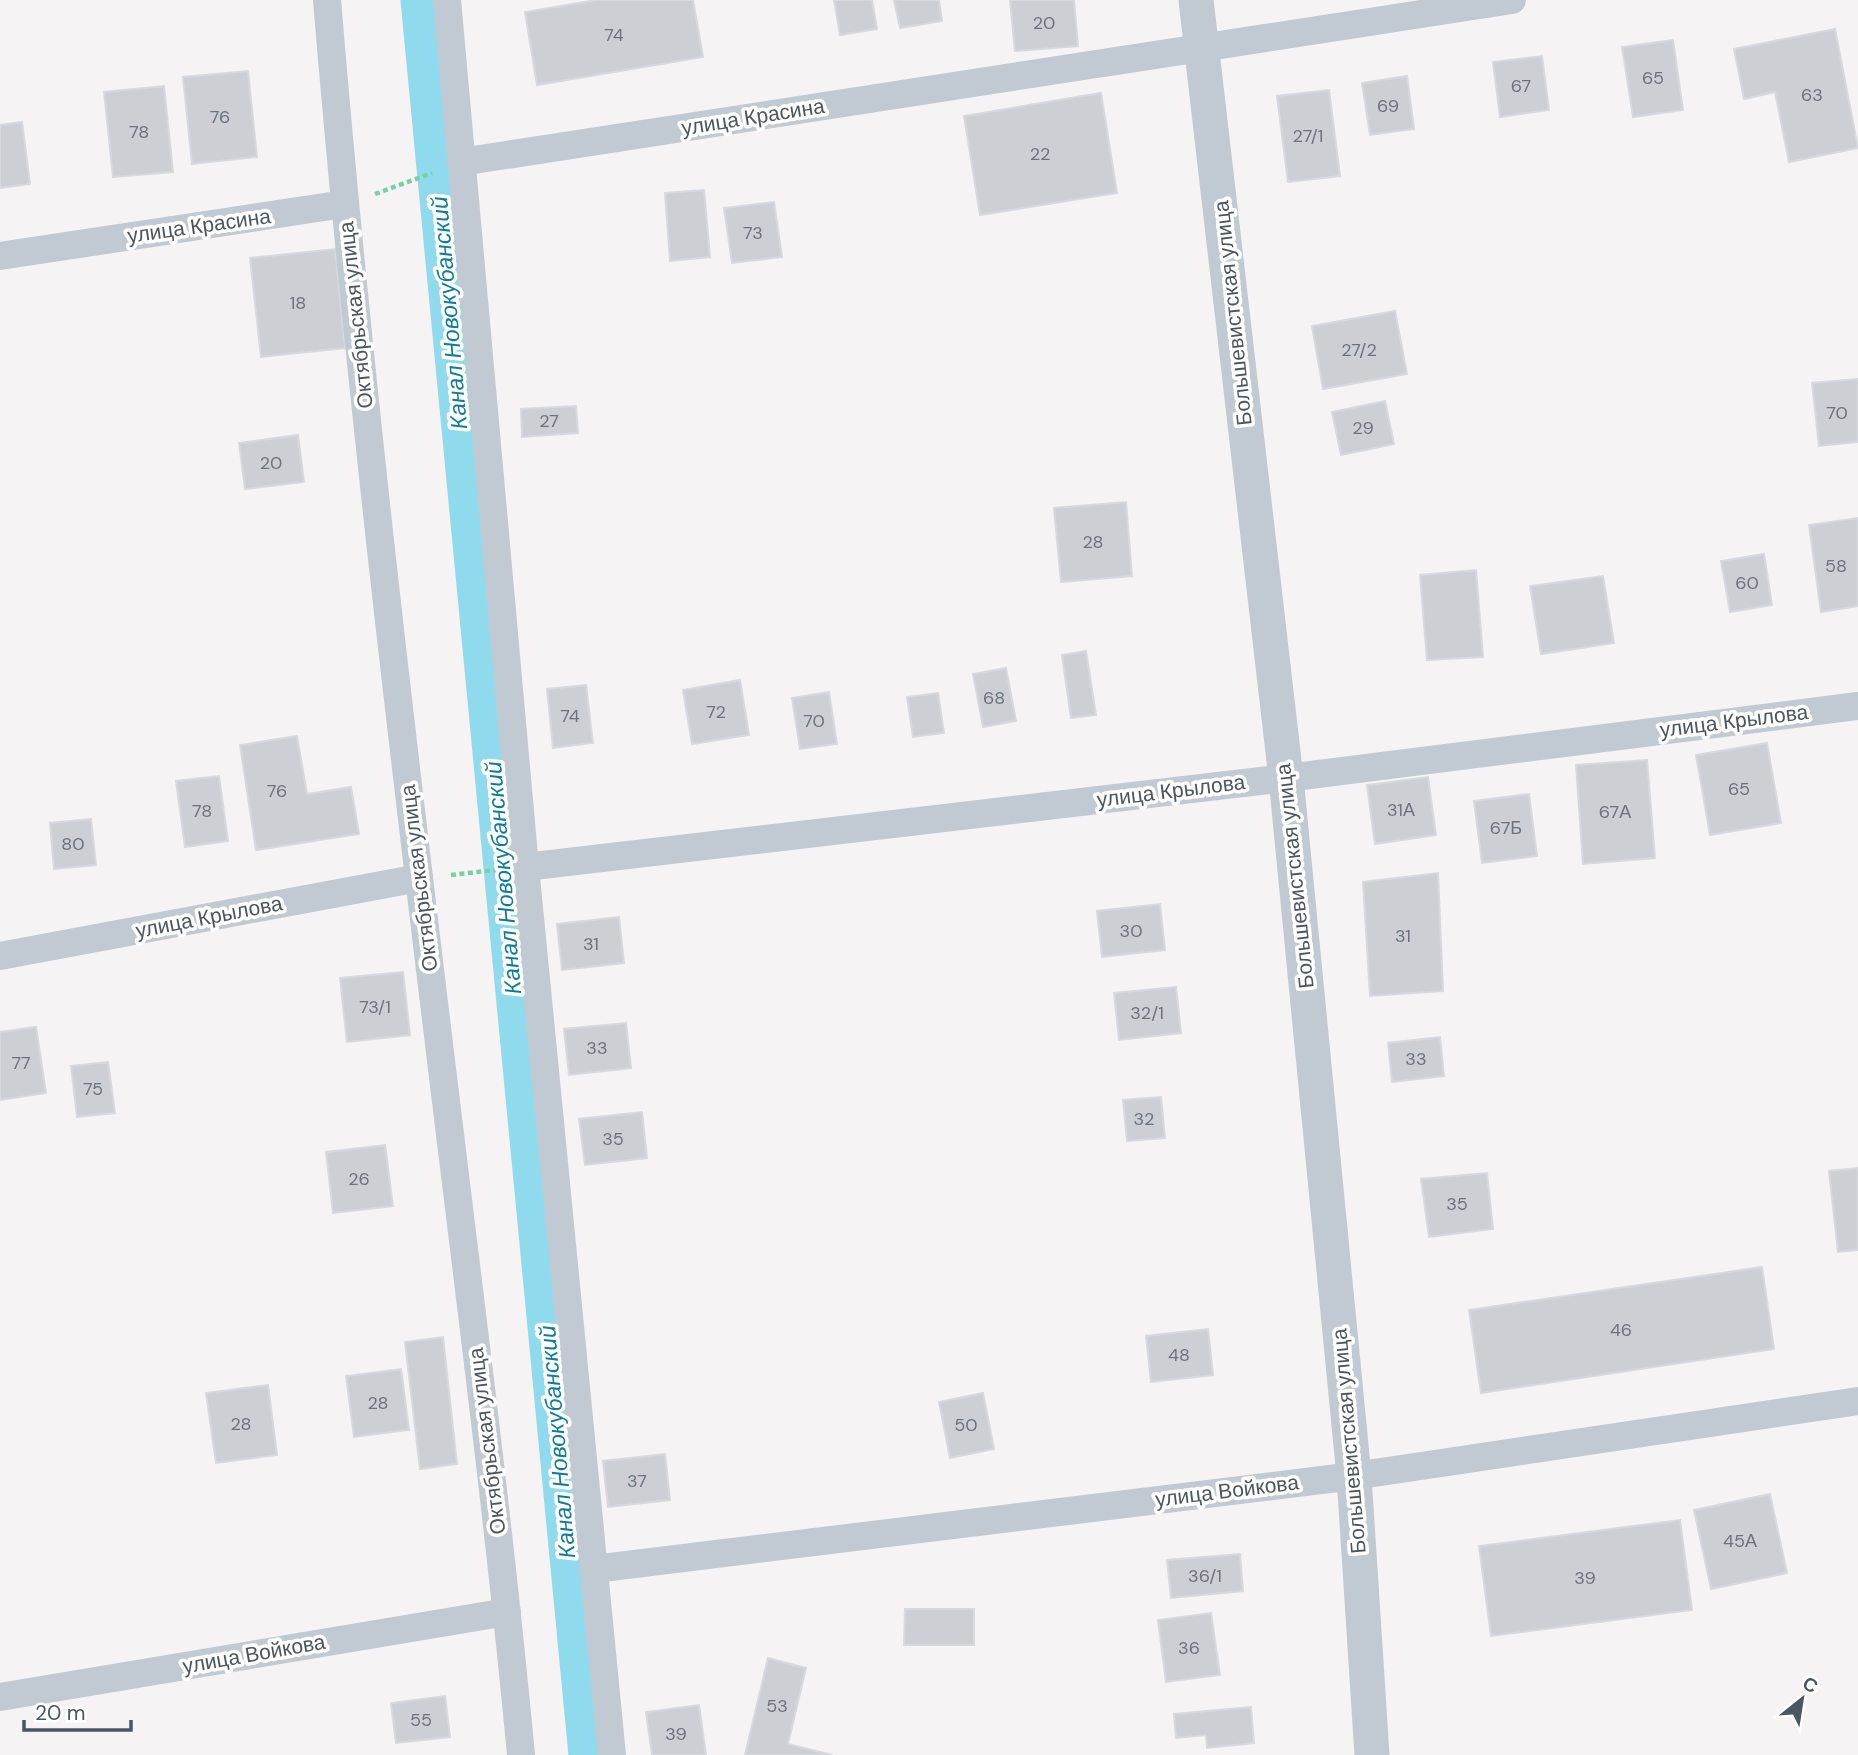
<svg xmlns="http://www.w3.org/2000/svg" width="1858" height="1755" viewBox="0 0 1858 1755" font-family="'DM Sans',sans-serif">
<style>
.lines{fill:none;stroke-linecap:round;stroke-linejoin:round}
.canal{stroke:#90daee;stroke-width:37}
.building{fill:#cdcfd5;stroke:#d7d9de;stroke-width:2}
.path{stroke:#7ad0a6;stroke-width:4.5;stroke-dasharray:5 3.5;stroke-linecap:butt}
.minor{stroke:#c1cad2;stroke-width:28}
.tertiary{stroke:#c1cad2;stroke-width:35}
.labels{text-anchor:middle;dominant-baseline:central;stroke-width:7;stroke-linejoin:round;paint-order:stroke}
.number-label{font-size:18px;fill:#6b747e}
.street-label{font-size:21px;fill:#4a5661;stroke:#fff}
.water-label{font-size:23px;font-style:italic;fill:#0c7c9b;stroke:#fff}
</style>
<rect width="100%" height="100%" fill="#f5f3f3"/>
<g class="lines">
<path class="canal" d="M 419,0 L 587,1755"/>
</g>
<g class="building">
<path d="M 596,0 L 693,0 L 703,57 L 537,85 L 525,12 Z"/>
<path d="M 834,0 L 872,0 L 877,29 L 840,35 Z"/>
<path d="M 894,0 L 939,0 L 942,21 L 900,28 Z"/>
<path d="M 1010,0 L 1074,0 L 1078,46 L 1015,51 Z"/>
<path d="M 1835,29 L 1858,148 L 1789,162 L 1775,92 L 1744,99 L 1734,49 Z"/>
<path d="M 1673,40 L 1683,110 L 1633,117 L 1622,47 Z"/>
<path d="M 1542,56 L 1549,110 L 1500,117 L 1493,62 Z"/>
<path d="M 248,71 L 257,157 L 192,164 L 183,77 Z"/>
<path d="M 1407,76 L 1414,129 L 1370,135 L 1362,83 Z"/>
<path d="M 164,86 L 173,172 L 113,177 L 104,92 Z"/>
<path d="M 1329,90 L 1340,176 L 1288,182 L 1277,96 Z"/>
<path d="M 1101,93 L 1117,193 L 980,215 L 964,116 Z"/>
<path d="M 22,122 L 30,184 L 0,188 L 0,125 Z"/>
<path d="M 704,190 L 710,257 L 670,261 L 665,193 Z"/>
<path d="M 774,202 L 782,257 L 732,263 L 724,208 Z"/>
<path d="M 335,249 L 345,348 L 261,357 L 250,258 Z"/>
<path d="M 1395,311 L 1407,374 L 1323,389 L 1312,326 Z"/>
<path d="M 1858,379 L 1858,442 L 1819,446 L 1812,383 Z"/>
<path d="M 1385,401 L 1394,444 L 1341,455 L 1332,412 Z"/>
<path d="M 576,406 L 578,433 L 522,437 L 521,409 Z"/>
<path d="M 298,435 L 304,482 L 245,489 L 239,443 Z"/>
<path d="M 1126,502 L 1132,576 L 1061,582 L 1054,508 Z"/>
<path d="M 1858,518 L 1858,606 L 1821,612 L 1809,525 Z"/>
<path d="M 1764,554 L 1772,605 L 1730,612 L 1721,561 Z"/>
<path d="M 1476,570 L 1483,657 L 1427,660 L 1420,575 Z"/>
<path d="M 1603,576 L 1614,643 L 1541,654 L 1530,586 Z"/>
<path d="M 1086,651 L 1096,715 L 1071,718 L 1062,655 Z"/>
<path d="M 1006,668 L 1016,721 L 983,727 L 973,674 Z"/>
<path d="M 740,680 L 749,735 L 692,744 L 683,690 Z"/>
<path d="M 586,685 L 593,743 L 553,748 L 547,689 Z"/>
<path d="M 829,692 L 837,744 L 800,749 L 792,698 Z"/>
<path d="M 938,693 L 944,733 L 913,737 L 907,697 Z"/>
<path d="M 297,736 L 307,794 L 351,787 L 359,834 L 256,850 L 240,745 Z"/>
<path d="M 1767,743 L 1781,823 L 1710,835 L 1696,755 Z"/>
<path d="M 1647,760 L 1655,858 L 1583,864 L 1576,765 Z"/>
<path d="M 219,776 L 228,841 L 185,847 L 176,781 Z"/>
<path d="M 1428,777 L 1436,835 L 1375,844 L 1367,785 Z"/>
<path d="M 1529,794 L 1537,856 L 1482,863 L 1474,801 Z"/>
<path d="M 91,819 L 96,865 L 54,869 L 50,823 Z"/>
<path d="M 1438,873 L 1443,991 L 1370,996 L 1363,882 Z"/>
<path d="M 1160,904 L 1165,950 L 1102,957 L 1097,911 Z"/>
<path d="M 619,917 L 624,963 L 562,970 L 557,924 Z"/>
<path d="M 403,972 L 410,1035 L 347,1042 L 340,978 Z"/>
<path d="M 1176,987 L 1181,1033 L 1119,1040 L 1114,993 Z"/>
<path d="M 626,1023 L 631,1068 L 569,1075 L 564,1029 Z"/>
<path d="M 36,1027 L 46,1093 L 0,1100 L 0,1032 Z"/>
<path d="M 1440,1037 L 1444,1076 L 1392,1082 L 1388,1043 Z"/>
<path d="M 108,1062 L 115,1113 L 77,1117 L 71,1066 Z"/>
<path d="M 1161,1097 L 1165,1138 L 1127,1141 L 1123,1100 Z"/>
<path d="M 642,1112 L 647,1158 L 585,1165 L 579,1119 Z"/>
<path d="M 385,1145 L 393,1206 L 333,1213 L 326,1152 Z"/>
<path d="M 1858,1168 L 1858,1250 L 1838,1252 L 1829,1171 Z"/>
<path d="M 1487,1173 L 1493,1229 L 1429,1237 L 1421,1179 Z"/>
<path d="M 1762,1267 L 1774,1349 L 1481,1393 L 1469,1310 Z"/>
<path d="M 1208,1329 L 1213,1375 L 1151,1382 L 1146,1336 Z"/>
<path d="M 443,1337 L 457,1464 L 420,1469 L 405,1342 Z"/>
<path d="M 401,1369 L 409,1430 L 354,1437 L 346,1376 Z"/>
<path d="M 268,1385 L 277,1455 L 216,1463 L 206,1393 Z"/>
<path d="M 983,1393 L 994,1449 L 950,1458 L 939,1402 Z"/>
<path d="M 665,1454 L 670,1500 L 608,1507 L 603,1461 Z"/>
<path d="M 1770,1494 L 1787,1573 L 1711,1589 L 1694,1510 Z"/>
<path d="M 1680,1520 L 1692,1610 L 1491,1636 L 1479,1546 Z"/>
<path d="M 1240,1554 L 1243,1591 L 1171,1598 L 1167,1560 Z"/>
<path d="M 905,1609 L 974,1609 L 974,1645 L 904,1645 Z"/>
<path d="M 1211,1613 L 1220,1675 L 1166,1682 L 1158,1620 Z"/>
<path d="M 768,1658 L 806,1668 L 788,1744 L 832,1755 L 745,1755 Z"/>
<path d="M 445,1696 L 450,1737 L 396,1743 L 391,1703 Z"/>
<path d="M 699,1705 L 706,1755 L 652,1755 L 646,1712 Z"/>
<path d="M 1251,1707 L 1254,1743 L 1207,1748 L 1206,1735 L 1176,1738 L 1174,1714 Z"/>
</g>
<g class="lines">
<g class="path">
<path d="M 375,194 L 432,173"/>
<path d="M 451,875 L 495,870"/>
</g>
<g class="minor">
<path d="M 327,0 C 357,362 400,724 444,1085 C 471,1308 500,1531 521,1755"/>
<path d="M 447,0 L 525,867 L 612,1755"/>
<path d="M 461,162 L 1512,0"/>
<path d="M 0,256 L 344,204"/>
<path d="M 525,867 L 1286,778 L 1858,706"/>
<path d="M 0,956 L 419,878"/>
<path d="M 594,1569 L 1354,1476 L 1858,1401"/>
<path d="M 0,1697 L 507,1612"/>
</g>
<path class="tertiary" d="M 1196,0 L 1286,778 L 1354,1476 L 1372,1755"/>
</g>
<g class="labels">
<g class="number-label">
<text x="1044" y="23">20</text>
<text x="614" y="35">74</text>
<text x="1653" y="78">65</text>
<text x="1521" y="86">67</text>
<text x="1812" y="95">63</text>
<text x="1388" y="106">69</text>
<text x="220" y="117">76</text>
<text x="139" y="132">78</text>
<text x="1308" y="136">27/1</text>
<text x="1040" y="154">22</text>
<text x="753" y="233">73</text>
<text x="298" y="303">18</text>
<text x="1359" y="350">27/2</text>
<text x="1837" y="413">70</text>
<text x="549" y="421">27</text>
<text x="1363" y="428">29</text>
<text x="271" y="463">20</text>
<text x="1093" y="542">28</text>
<text x="1836" y="566">58</text>
<text x="1747" y="583">60</text>
<text x="994" y="698">68</text>
<text x="716" y="712">72</text>
<text x="570" y="716">74</text>
<text x="814" y="721">70</text>
<text x="1739" y="789">65</text>
<text x="277" y="791">76</text>
<text x="1401" y="810">31А</text>
<text x="202" y="811">78</text>
<text x="1615" y="812">67А</text>
<text x="1506" y="828">67Б</text>
<text x="73" y="844">80</text>
<text x="1131" y="931">30</text>
<text x="1403" y="936">31</text>
<text x="591" y="944">31</text>
<text x="375" y="1007">73/1</text>
<text x="1147" y="1013">32/1</text>
<text x="597" y="1048">33</text>
<text x="1416" y="1059">33</text>
<text x="21" y="1063">77</text>
<text x="93" y="1089">75</text>
<text x="1144" y="1119">32</text>
<text x="613" y="1139">35</text>
<text x="359" y="1179">26</text>
<text x="1457" y="1204">35</text>
<text x="1621" y="1330">46</text>
<text x="1179" y="1355">48</text>
<text x="378" y="1403">28</text>
<text x="241" y="1424">28</text>
<text x="966" y="1425">50</text>
<text x="637" y="1481">37</text>
<text x="1740" y="1541">45А</text>
<text x="1205" y="1576">36/1</text>
<text x="1585" y="1578">39</text>
<text x="1189" y="1648">36</text>
<text x="777" y="1706">53</text>
<text x="421" y="1720">55</text>
<text x="676" y="1734">39</text>
</g>
<g class="street-label">
<text transform="translate(753 117) rotate(-9)">улица Красина</text>
<text transform="translate(199 226) rotate(-8)">улица Красина</text>
<text transform="translate(1233 313) rotate(-96)">Большевистская улица</text>
<text transform="translate(356 315) rotate(-96)">Октябрьская улица</text>
<text transform="translate(1734 721) rotate(-7)">улица Крылова</text>
<text transform="translate(1171 791) rotate(-7)">улица Крылова</text>
<text transform="translate(1295 876) rotate(-96)">Большевистская улица</text>
<text transform="translate(419 878) rotate(-97)">Октябрьская улица</text>
<text transform="translate(209 917) rotate(-11)">улица Крылова</text>
<text transform="translate(487 1441) rotate(-97)">Октябрьская улица</text>
<text transform="translate(1349 1441) rotate(-95)">Большевистская улица</text>
<text transform="translate(1227 1491) rotate(-7)">улица Войкова</text>
<text transform="translate(254 1654) rotate(-10)">улица Войкова</text>
</g>
<g class="water-label">
<text transform="translate(449 313) rotate(-95)">Канал Новокубанский</text>
<text transform="translate(503 878) rotate(-95)">Канал Новокубанский</text>
<text transform="translate(557 1442) rotate(-95)">Канал Новокубанский</text>
</g>
</g>
<g transform="translate(1802 1699) rotate(30)" stroke="#ffffff" stroke-width="5" paint-order="stroke">
<path d="M0-5L12 26L0 18L-12 26Z" fill="#4a5661"/>
<text y="-10" font-size="19" font-weight="bold" text-anchor="middle" fill="#4a5661">С</text>
</g>
<path d="M24 1720v10h107v-10" fill="none" stroke="#4a5661" stroke-width="3.5"/>
<text x="35" y="1720" font-size="21" fill="#4a5661" stroke="#ffffff" stroke-width="5" paint-order="stroke">20 m</text>
</svg>
